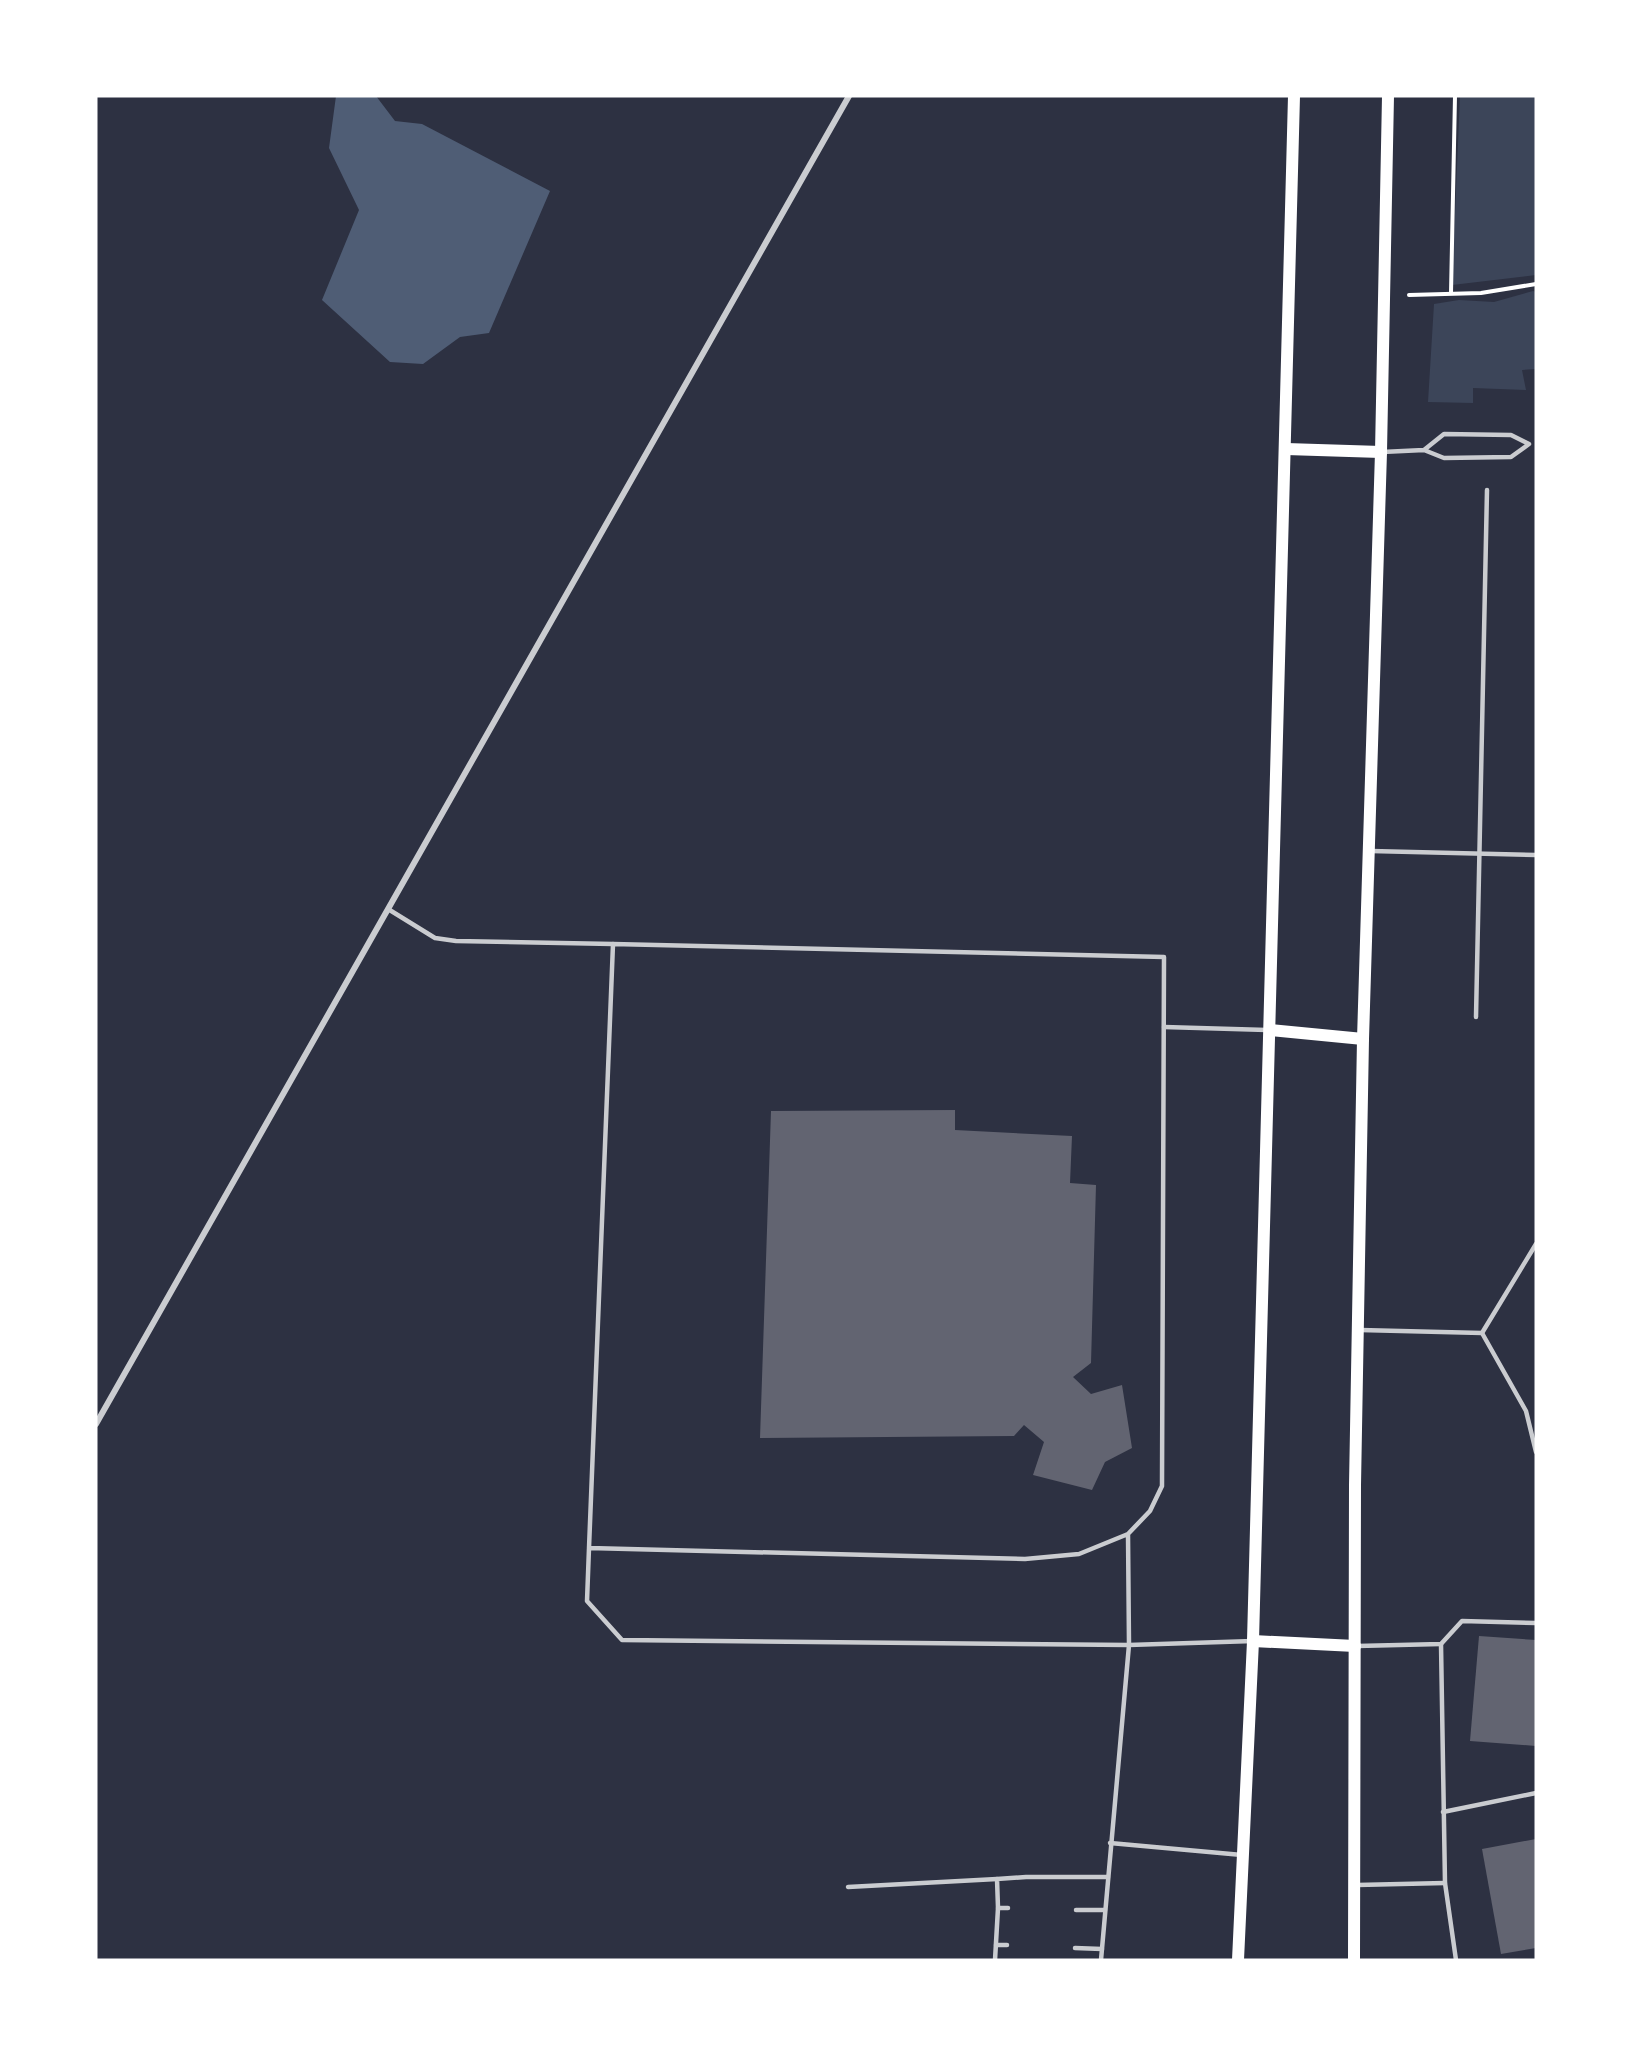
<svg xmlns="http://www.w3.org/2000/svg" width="1632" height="2056" viewBox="0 0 1632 2056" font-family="Signika,sans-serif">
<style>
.green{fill:#3c4559}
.water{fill:#4f5d75}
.building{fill:#626471}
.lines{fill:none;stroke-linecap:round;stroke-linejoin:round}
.path{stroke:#fff;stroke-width:4}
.service{stroke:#caccd0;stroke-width:4.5}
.minor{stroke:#caccd0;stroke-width:6}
.secondary{stroke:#fff;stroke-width:12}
</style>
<rect width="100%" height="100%" fill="#2d3142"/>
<g class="green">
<path d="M 1460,96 L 1536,96 L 1536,275 L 1452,285 Z"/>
<path d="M 1533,291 L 1536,292 L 1536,369 L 1522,370 L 1526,390 L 1473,388 L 1473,403 L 1428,402 L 1434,304 L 1459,300 L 1494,302 Z"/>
</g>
<path class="water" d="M 336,96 L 376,96 L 395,121 L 422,124 L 550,191 L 489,333 L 460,337 L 423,364 L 390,362 L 322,300 L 359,210 L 329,148 Z"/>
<g class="building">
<path d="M 955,1110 L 955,1130 L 1072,1136 L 1070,1183 L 1096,1185 L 1091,1363 L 1073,1377 L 1091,1394 L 1122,1385 L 1132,1448 L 1105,1462 L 1092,1490 L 1033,1475 L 1044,1442 L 1024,1425 L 1014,1436 L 760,1438 L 771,1111 Z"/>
<path d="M 1479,1636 L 1536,1640 L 1536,1746 L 1470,1741 Z"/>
<path d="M 1536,1839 L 1536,1948 L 1501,1954 L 1482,1849 Z"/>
</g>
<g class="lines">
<g class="path">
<path d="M 1451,293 L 1455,96"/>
<path d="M 1409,295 L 1481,293 L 1536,284"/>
</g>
<g class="service">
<path d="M 1382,452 L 1424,450 L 1444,458 L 1511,457 L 1529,444 L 1511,435 L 1444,434 L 1424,450"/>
<path d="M 1371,851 L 1536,855"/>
<path d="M 388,909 L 435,938 L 456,941 L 613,944"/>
<path d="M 1476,1017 L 1487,490"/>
<path d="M 1164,1027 L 1267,1030"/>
<path d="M 1360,1330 L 1482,1333"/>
<path d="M 1482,1333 L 1526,1411 L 1536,1452"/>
<path d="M 1482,1333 L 1536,1244"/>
<path d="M 589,1548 L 1025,1559 L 1079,1554 L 1128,1534 L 1150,1511 L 1162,1486 L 1164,957 L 613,944 L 589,1548 L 587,1601 L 622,1640 L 1129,1645 L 1128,1534"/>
<path d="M 1441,1644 L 1445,1883 L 1456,1960"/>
<path d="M 1357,1646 L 1441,1644 L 1462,1621 L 1536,1623"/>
<path d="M 1443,1812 L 1536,1793"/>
<path d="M 1110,1843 L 1242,1855"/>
<path d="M 1357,1885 L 1445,1883"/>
<path d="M 848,1887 L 997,1879"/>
<path d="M 998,1908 L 1008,1908"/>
<path d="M 1076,1910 L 1105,1910"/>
<path d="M 996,1945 L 1007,1945"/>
<path d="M 1075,1948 L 1102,1949"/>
<path d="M 995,1960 L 998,1908 L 997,1879 L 1026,1877 L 1108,1877"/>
<path d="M 1101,1960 L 1129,1645 L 1253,1641"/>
</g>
<path class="minor" d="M 96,1424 L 849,96"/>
<g class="secondary">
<path d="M 1286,449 L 1381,452"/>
<path d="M 1270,1030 L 1363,1039"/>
<path d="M 1253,1641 L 1355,1646"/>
<path d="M 1238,1960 L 1253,1641 L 1294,96"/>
<path d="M 1354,1960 L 1355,1485 L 1363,1039 L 1381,452 L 1388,96"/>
</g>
</g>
<rect width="1632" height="2056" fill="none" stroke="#ffffff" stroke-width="195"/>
</svg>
